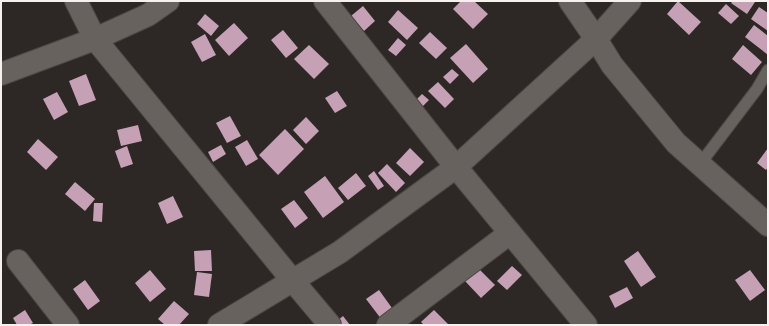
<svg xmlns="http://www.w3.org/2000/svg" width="769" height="326" viewBox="0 0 769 326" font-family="Cabin,sans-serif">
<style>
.building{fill:#c6a1b6}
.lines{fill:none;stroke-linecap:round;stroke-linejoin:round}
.service-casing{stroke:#4b4744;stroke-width:13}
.minor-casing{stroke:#4b4744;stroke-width:24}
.tertiary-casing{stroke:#4b4744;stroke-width:24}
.service{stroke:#67625e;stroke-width:11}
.minor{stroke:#67625e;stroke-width:22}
.tertiary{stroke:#67625e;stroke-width:22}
</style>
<rect width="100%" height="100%" fill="#2d2825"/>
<g class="building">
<path d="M 461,1 L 474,1 L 488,14 L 473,29 L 453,9 Z"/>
<path d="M 678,1 L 701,22 L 689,35 L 667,14 Z"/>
<path d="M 733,1 L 755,1 L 755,2 L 747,14 L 731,3 Z"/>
<path d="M 726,4 L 739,16 L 731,24 L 718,13 Z"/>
<path d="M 363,6 L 375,21 L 364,31 L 351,16 Z"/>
<path d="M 759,7 L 768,13 L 768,31 L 751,19 Z"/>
<path d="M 398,10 L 418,28 L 407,40 L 388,22 Z"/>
<path d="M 205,14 L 219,26 L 211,36 L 197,24 Z"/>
<path d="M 234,23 L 248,38 L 229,56 L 215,40 Z"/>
<path d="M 754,25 L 768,36 L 768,55 L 745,37 Z"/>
<path d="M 283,30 L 298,48 L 286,58 L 271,40 Z"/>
<path d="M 430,32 L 447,48 L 436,59 L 419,43 Z"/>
<path d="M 205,34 L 216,55 L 202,62 L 191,42 Z"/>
<path d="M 398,38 L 406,45 L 396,56 L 388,50 Z"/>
<path d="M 466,44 L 488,69 L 473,83 L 450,58 Z"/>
<path d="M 309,45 L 329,64 L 314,79 L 294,59 Z"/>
<path d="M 743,45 L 762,62 L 751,75 L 732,59 Z"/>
<path d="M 452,69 L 459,75 L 450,84 L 443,77 Z"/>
<path d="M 86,74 L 96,100 L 79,106 L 69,81 Z"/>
<path d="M 438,82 L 454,99 L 445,108 L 428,91 Z"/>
<path d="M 337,91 L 347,106 L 335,113 L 325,98 Z"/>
<path d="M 57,92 L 68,112 L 54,120 L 43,99 Z"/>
<path d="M 422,94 L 429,100 L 419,110 L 412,104 Z"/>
<path d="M 230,116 L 241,136 L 227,143 L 216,123 Z"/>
<path d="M 306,117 L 319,131 L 306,144 L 293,130 Z"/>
<path d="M 138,125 L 142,141 L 121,146 L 117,130 Z"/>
<path d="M 285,129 L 304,149 L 278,175 L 259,155 Z"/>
<path d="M 38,139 L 58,157 L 46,170 L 27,152 Z"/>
<path d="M 247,140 L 258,159 L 246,166 L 235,147 Z"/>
<path d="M 221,145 L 226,154 L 213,162 L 208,152 Z"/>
<path d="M 127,146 L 133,164 L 121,168 L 115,151 Z"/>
<path d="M 410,148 L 424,162 L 410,176 L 396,163 Z"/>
<path d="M 768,148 L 768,167 L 766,170 L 757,163 Z"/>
<path d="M 387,164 L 405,183 L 396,192 L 378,173 Z"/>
<path d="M 374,171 L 384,186 L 378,190 L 368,176 Z"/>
<path d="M 356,173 L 366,186 L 348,200 L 338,188 Z"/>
<path d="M 325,176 L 344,202 L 323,218 L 304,192 Z"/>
<path d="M 75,182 L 95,199 L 85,211 L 65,194 Z"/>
<path d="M 173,196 L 183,217 L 167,224 L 158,203 Z"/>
<path d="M 294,200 L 308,218 L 295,228 L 281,209 Z"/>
<path d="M 94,203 L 103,203 L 102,222 L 93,221 Z"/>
<path d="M 211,250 L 212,271 L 195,271 L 194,251 Z"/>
<path d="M 638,251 L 656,277 L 641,287 L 624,261 Z"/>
<path d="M 512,266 L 522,275 L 507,290 L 497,281 Z"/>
<path d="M 478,268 L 495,285 L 481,298 L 465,281 Z"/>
<path d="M 150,270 L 166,289 L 150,302 L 135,283 Z"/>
<path d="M 750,270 L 765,290 L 750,301 L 735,280 Z"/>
<path d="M 197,272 L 212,274 L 209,297 L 194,295 Z"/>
<path d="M 85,280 L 100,301 L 88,310 L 73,289 Z"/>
<path d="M 627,287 L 633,298 L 615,308 L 609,296 Z"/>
<path d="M 379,290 L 397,315 L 385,324 L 366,299 Z"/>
<path d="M 174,301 L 189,314 L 179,325 L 165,325 L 158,319 Z"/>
<path d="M 25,310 L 33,323 L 29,325 L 17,325 L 13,318 Z"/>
<path d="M 434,310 L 449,325 L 424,325 L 421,322 Z"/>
<path d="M 343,316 L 350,325 L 338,325 L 336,322 Z"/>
</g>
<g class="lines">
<g class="service-casing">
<path id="service" d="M 700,164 L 757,89 L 768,70"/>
</g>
<g class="minor-casing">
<g id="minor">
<path d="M 76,1 L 95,39 L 293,281 L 330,325"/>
<path d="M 325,1 L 456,167 L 586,325"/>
<path d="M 570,1 L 596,39 L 612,65 L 676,143 L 768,225"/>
<path d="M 18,261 L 68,325"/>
<path d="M 219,325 L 340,252 L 456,167 L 596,39 L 630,1"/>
<path d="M 388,325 L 510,233"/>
</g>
</g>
<g class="tertiary-casing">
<path id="tertiary" d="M 1,74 L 95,39 L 148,15 L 168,1"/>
</g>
<use href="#service" class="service"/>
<use href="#minor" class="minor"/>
<use href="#tertiary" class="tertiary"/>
</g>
<rect width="769" height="326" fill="none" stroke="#f5f1ef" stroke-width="4"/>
</svg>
